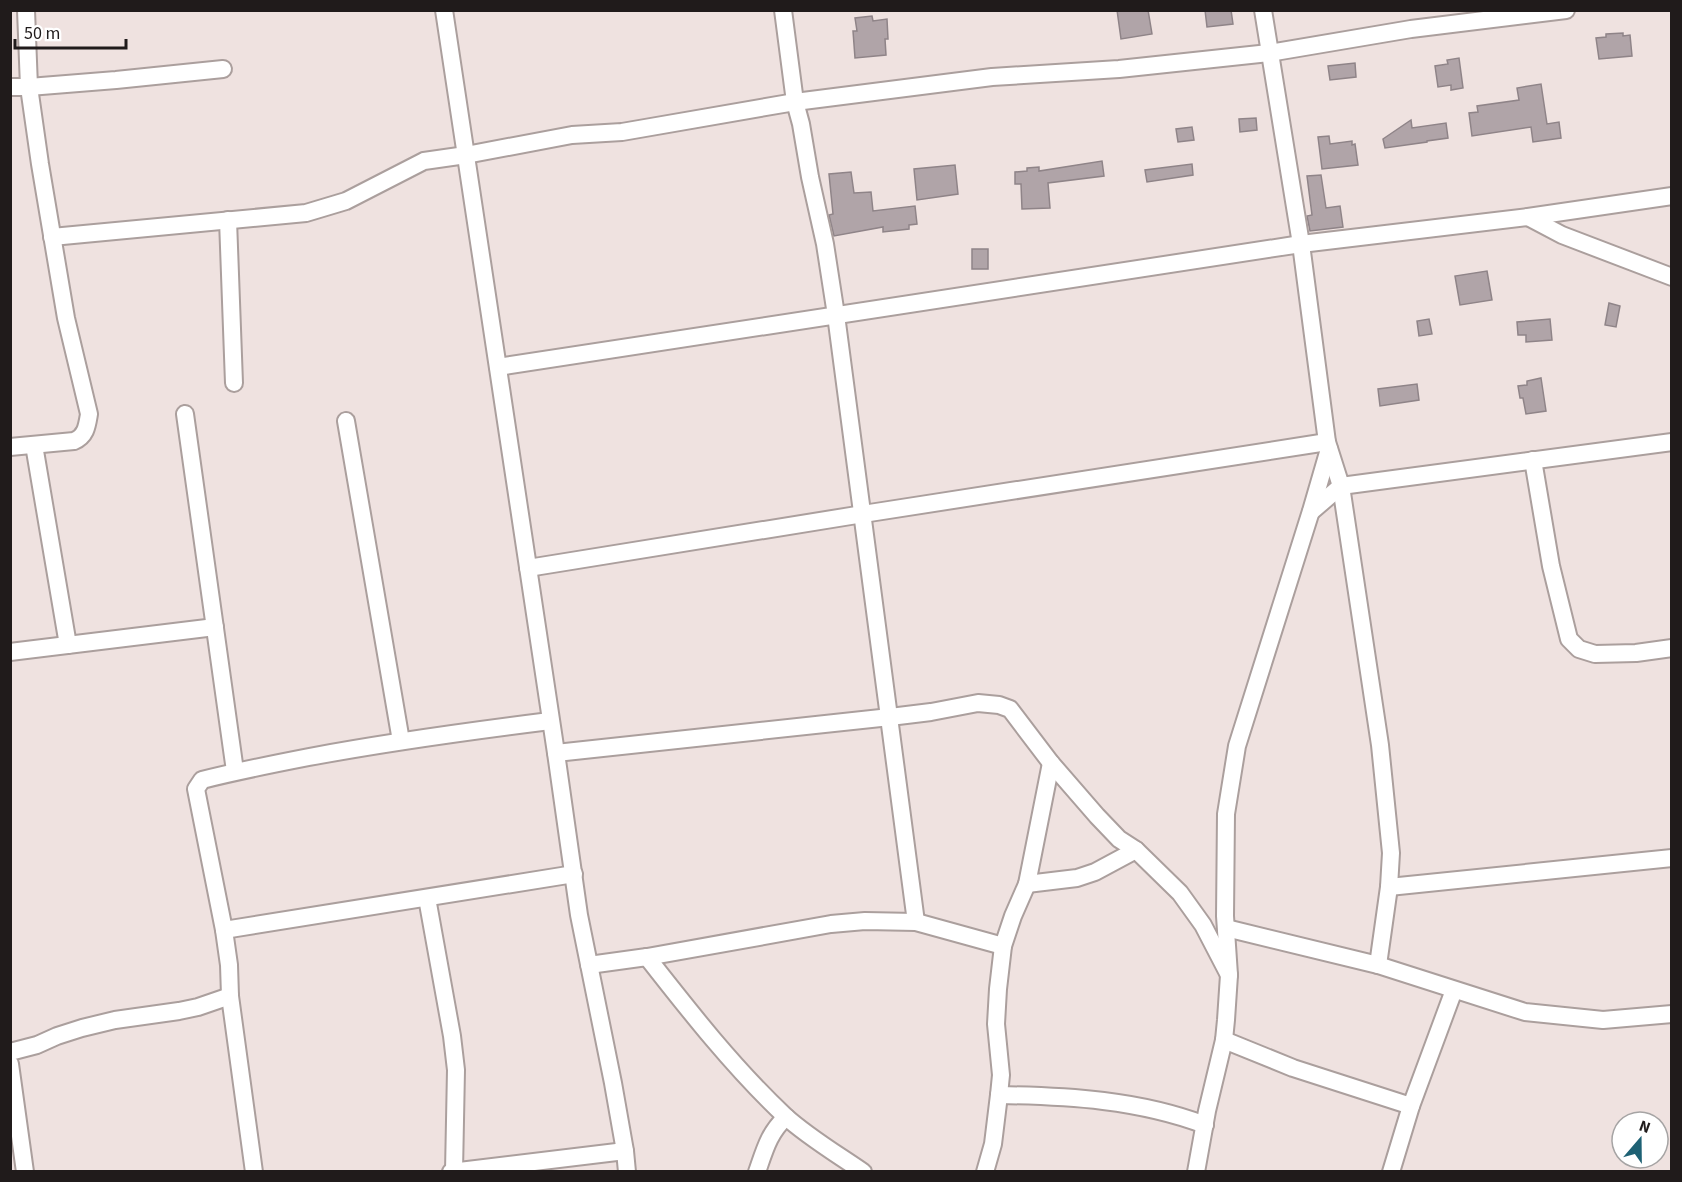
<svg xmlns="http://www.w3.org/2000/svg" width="1682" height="1182" viewBox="0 0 1682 1182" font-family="'Source Sans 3',sans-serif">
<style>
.building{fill:#b0a4a8;stroke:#8f8488;stroke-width:1.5}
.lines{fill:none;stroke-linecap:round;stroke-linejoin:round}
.minor-casing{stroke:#ab9f9d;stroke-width:20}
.minor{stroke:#fff;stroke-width:16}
</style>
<rect width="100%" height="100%" fill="#efe2e0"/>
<g class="building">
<path d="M 1117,10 L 1148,10 L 1152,34 L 1121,39 Z"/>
<path d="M 1205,10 L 1231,10 L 1233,24 L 1207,27 Z"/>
<path d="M 872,16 L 873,21 L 887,19 L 888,39 L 885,39 L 886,55 L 855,58 L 853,31 L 857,31 L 855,18 Z"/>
<path d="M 1623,33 L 1623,36 L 1630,35 L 1632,56 L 1599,59 L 1596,38 L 1606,37 L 1606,34 Z"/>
<path d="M 1459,58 L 1463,88 L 1451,90 L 1451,85 L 1438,87 L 1435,66 L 1448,64 L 1447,60 Z"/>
<path d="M 1355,63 L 1356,77 L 1330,80 L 1328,66 Z"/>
<path d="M 1541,84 L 1547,124 L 1559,122 L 1561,138 L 1533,142 L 1531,127 L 1472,136 L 1469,113 L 1478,112 L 1477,106 L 1519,100 L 1517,88 Z"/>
<path d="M 1256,118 L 1257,130 L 1240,132 L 1239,119 Z"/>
<path d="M 1411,120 L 1412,128 L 1446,123 L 1448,138 L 1427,141 L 1427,142 L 1385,148 L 1383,139 Z"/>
<path d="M 1192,127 L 1194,140 L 1178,142 L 1176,129 Z"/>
<path d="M 1329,136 L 1330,144 L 1352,141 L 1352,145 L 1355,144 L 1358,165 L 1322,169 L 1318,137 Z"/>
<path d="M 1102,161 L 1104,176 L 1048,183 L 1050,208 L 1022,209 L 1021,184 L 1015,184 L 1015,172 L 1027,171 L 1027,168 L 1039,167 L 1039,171 Z"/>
<path d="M 1192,164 L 1193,175 L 1147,182 L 1145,170 Z"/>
<path d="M 955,165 L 958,194 L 917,200 L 914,169 Z"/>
<path d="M 851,172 L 854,193 L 871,192 L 873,211 L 915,206 L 917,224 L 909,225 L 909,229 L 883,232 L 883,227 L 834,236 L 829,215 L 833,214 L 829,174 Z"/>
<path d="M 1321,175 L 1326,208 L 1340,206 L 1343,227 L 1310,231 L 1307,216 L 1312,215 L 1307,176 Z"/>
<rect x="972" y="249" width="16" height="20"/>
<path d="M 1487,271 L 1492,300 L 1460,305 L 1455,276 Z"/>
<path d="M 1609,303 L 1620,306 L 1616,327 L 1605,325 Z"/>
<path d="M 1429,319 L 1432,334 L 1419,336 L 1417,321 Z"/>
<path d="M 1550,319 L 1552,340 L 1526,342 L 1526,335 L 1518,335 L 1517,322 Z"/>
<path d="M 1541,378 L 1546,411 L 1526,414 L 1523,398 L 1520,398 L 1518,386 L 1527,385 L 1527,381 Z"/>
<path d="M 1417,384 L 1419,400 L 1380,406 L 1378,389 Z"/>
</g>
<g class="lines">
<g class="minor-casing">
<g id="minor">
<path d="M 444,10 L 556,753 L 579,915 L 613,1083 L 625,1151 L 627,1172"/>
<path d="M 783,10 L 795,102 L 801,124 L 810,177 L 825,244 L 836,315 L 916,922"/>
<path d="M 1263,10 L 1301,244 L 1327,442 L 1341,486 L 1380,745 L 1391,853 L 1389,887 L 1378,965"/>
<path d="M 10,87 L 29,87 L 116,80 L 223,69"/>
<path d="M 1528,217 L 1562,235 L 1672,277"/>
<path d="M 228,220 L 234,383"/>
<path d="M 52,237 L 306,213 L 346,201 L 424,161 L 466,155 L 572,135 L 622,132 L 795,102 L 992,77 L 1119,69 L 1269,53 L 1411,29 L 1566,10"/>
<path d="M 498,367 L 1301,244 L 1528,217 L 1672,196"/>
<path d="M 185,414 L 235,771"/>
<path d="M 346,421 L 401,741"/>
<path d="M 34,445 L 68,645"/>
<path d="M 10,447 L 74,441 C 86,436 87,426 89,414 L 66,318 L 40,164 L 29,87 L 26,10"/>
<path d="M 1533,460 L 1551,566 L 1569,639 L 1579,649 L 1595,654 L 1636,653 L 1672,648"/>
<path d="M 1312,511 L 1341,486 L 1672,442"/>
<path d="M 528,568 L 863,514 L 1327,442"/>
<path d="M 10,652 L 215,627"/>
<path d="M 556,753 L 890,717 L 931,712 L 978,703 L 999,705 L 1010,709 L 1051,763 L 1097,816 L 1119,839 L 1136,850 L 1180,893 L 1203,925 L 1229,975"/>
<path d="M 1027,884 L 1077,878 L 1095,872 L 1136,850"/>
<path d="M 1389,887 L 1672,858"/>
<path d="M 427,898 L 452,1036 L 456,1070 L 454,1171"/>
<path d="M 1226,928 L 1378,965 L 1525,1012 L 1603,1020 L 1672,1014"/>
<path d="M 224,930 L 574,874"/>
<path d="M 647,957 C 690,1012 734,1068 785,1116 C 808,1137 837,1154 863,1172"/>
<path d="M 589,965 L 647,957 L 831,924 L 865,921 L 916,922 L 1003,946"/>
<path d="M 1224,1040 L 1293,1068 L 1411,1106"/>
<path d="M 10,1052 L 37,1045 L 57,1036 L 82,1028 L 115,1020 L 179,1011 L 198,1007 L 230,996"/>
<path d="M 10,1064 L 25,1172"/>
<path d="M 999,1095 C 1069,1096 1139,1100 1205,1125"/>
<path d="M 254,1172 L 230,996 L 229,965 L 224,930 L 196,789 L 202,780 C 237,771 273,764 309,757 C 389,742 470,731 550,721"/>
<path d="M 451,1172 L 625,1151"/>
<path d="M 757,1172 C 765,1149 769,1133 786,1117"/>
<path d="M 985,1172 L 993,1144 L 999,1095 L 1001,1075 L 996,1024 L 998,989 L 1003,946 L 1013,916 L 1027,884 L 1051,763"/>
<path d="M 1196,1172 L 1207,1111 L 1224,1040 L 1226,1020 L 1229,975 L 1225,916 L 1226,814 L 1237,746 L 1311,511 L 1329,449"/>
<path d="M 1391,1172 L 1411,1106 L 1454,990"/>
</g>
</g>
<use href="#minor" class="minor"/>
</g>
<rect width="1682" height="1182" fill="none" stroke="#201b1b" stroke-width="24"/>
<g transform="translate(1640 1140) rotate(20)"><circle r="28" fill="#ffffff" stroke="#a6a4a4" stroke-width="1.5"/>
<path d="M0-4.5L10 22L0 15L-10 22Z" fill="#1e6174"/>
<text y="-9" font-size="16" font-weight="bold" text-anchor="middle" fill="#201b1b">N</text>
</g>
<path d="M15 39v9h111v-9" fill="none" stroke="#201b1b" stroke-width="3"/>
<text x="24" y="39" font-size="18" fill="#201b1b" stroke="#ffffff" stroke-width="4.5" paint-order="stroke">50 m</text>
</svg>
